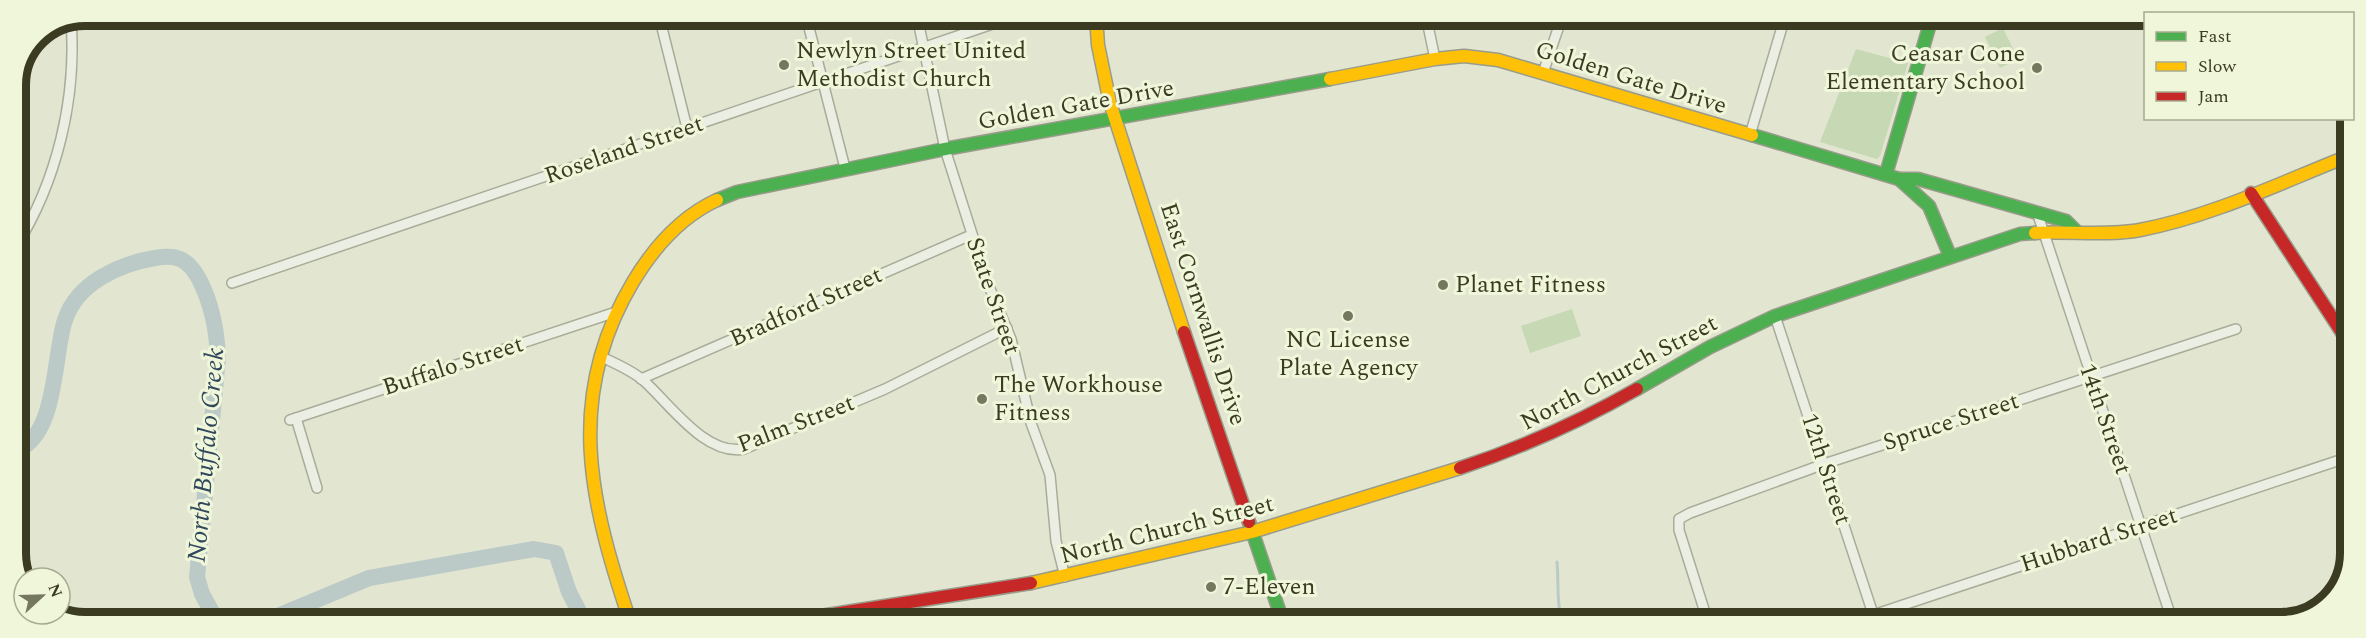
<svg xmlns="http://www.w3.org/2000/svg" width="2366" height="638" viewBox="0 0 2366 638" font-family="Spectral,serif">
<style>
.green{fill:#c6d8b4}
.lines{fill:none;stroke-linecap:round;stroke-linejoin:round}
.stream{stroke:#bbc9c7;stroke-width:3}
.river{stroke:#bbc9c7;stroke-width:16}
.street-casing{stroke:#aaac9a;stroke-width:12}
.fast-casing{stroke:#999c8a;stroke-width:15}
.slow-casing{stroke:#999c8a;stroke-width:15}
.jam-casing{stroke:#999c8a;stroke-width:15}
.street{stroke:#ebeee2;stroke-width:9}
.fast{stroke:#4caf50;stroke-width:12}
.slow{stroke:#ffc107;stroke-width:12}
.jam{stroke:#c62828;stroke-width:12}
.poi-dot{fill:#75775f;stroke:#eff6d9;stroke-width:2}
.labels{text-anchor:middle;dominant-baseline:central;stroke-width:6;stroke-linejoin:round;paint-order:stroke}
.poi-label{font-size:24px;fill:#3b3b21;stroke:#eff6d9;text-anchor:start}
.street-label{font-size:24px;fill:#3b3b21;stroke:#eff6d9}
.water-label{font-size:26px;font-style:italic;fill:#30485b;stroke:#eff6d9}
.rim{fill:none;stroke:#3b3b21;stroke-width:8}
</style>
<rect width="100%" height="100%" fill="#e2e6d1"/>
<g class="green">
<path d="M 2003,28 L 2018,59 L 2000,68 L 1985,37 Z"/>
<path d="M 1856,49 L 1908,63 L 1880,156 L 1877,159 L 1820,142 Z"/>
<path d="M 1572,309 L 1581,336 L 1530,353 L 1521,326 Z"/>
</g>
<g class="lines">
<path class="stream" d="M 1557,562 C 1559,583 1556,602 1562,622"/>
<g class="river">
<path d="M 15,451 C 58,437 53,355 65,320 C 77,283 119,264 155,258 C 177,254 188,259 199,279 C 212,304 217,330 218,358 L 197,577 L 202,594 L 217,621"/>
<path d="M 266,621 L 369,578 L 534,549 L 556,553 L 569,592 L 584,621"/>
</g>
<g class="street-casing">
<g id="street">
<path d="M 659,16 L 687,128"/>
<path d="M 806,16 L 845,168"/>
<path d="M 917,16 L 945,149 L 988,284 L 1011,339 L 1031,423 L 1050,475 L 1056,541 L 1065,577"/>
<path d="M 1426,16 L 1435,59"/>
<path d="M 1543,73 L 1562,17"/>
<path d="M 1750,135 L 1785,17"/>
<path d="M 2038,215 L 2173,623"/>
<path d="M 15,248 C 57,182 77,98 71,20"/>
<path d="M 232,283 L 1016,16"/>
<path d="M 1775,316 L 1876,623"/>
<path d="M 602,357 C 616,364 631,370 643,380 C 670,404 705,456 744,449 L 885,389 L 1007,328"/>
<path d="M 641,379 L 971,235"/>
<path d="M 296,418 L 317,488"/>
<path d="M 290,420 L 616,312"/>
<path d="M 1708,622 L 1679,530 L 1679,519 L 1690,513 L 1824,464 L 2236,329"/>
<path d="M 1849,623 L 2349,457"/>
</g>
</g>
<g class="fast-casing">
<g id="fast">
<path d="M 66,23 L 89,15"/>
<path d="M 1752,135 L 1899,179 L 1929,206 L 1950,256"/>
<path d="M 1886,174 L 1932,17"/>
<path d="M 1899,179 L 1918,179 L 2066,221 L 2076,231"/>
<path d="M 717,200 L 737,192 L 945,149 L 1330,79"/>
<path d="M 1637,389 L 1710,347 L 1775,316 L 2020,234 L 2035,233"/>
<path d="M 1249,522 L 1283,622"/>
</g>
</g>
<g class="slow-casing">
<g id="slow">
<path d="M 1096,16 L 1098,45 L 1110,103 L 1184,332"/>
<path d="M 1330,79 L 1435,59 L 1464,56 L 1498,60 L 1752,135"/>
<path d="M 2035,233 C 2069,231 2106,236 2140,230 C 2213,216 2282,182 2351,155"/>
<path d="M 1031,583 L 1252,532 L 1460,468"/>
<path d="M 630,621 C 590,502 564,397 633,282 C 654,247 680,217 717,200"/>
</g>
</g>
<g class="jam-casing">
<g id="jam">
<path d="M 2251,193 L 2350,345"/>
<path d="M 1184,332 L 1249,522"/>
<path d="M 1460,468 C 1524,447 1579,422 1637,389"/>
<path d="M 789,621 L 1031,583"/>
</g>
</g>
<use href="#street" class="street"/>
<use href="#fast" class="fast"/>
<use href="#slow" class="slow"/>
<use href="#jam" class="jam"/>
</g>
<g class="poi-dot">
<circle cx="784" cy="65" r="6"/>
<circle cx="2037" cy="68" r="6"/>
<circle cx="1443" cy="285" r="6"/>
<circle cx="1348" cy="316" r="6"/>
<circle cx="982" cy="399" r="6"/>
<circle cx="1211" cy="587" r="6"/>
</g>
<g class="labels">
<g class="poi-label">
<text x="796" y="51">Newlyn Street United<tspan x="796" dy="28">Methodist Church</tspan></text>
<text x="2025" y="54" text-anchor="end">Ceasar Cone<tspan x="2025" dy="28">Elementary School</tspan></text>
<text x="1455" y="285">Planet Fitness</text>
<text x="1348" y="340" text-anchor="middle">NC License<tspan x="1348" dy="28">Plate Agency</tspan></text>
<text x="994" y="385">The Workhouse<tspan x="994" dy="28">Fitness</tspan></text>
<text x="1223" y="587">7-Eleven</text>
</g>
<g class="street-label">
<text transform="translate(1631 78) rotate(17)">Golden Gate Drive</text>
<text transform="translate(1076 105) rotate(-10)">Golden Gate Drive</text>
<text transform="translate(624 150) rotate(-19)">Roseland Street</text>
<text transform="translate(993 296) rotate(71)">State Street</text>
<text transform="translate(806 307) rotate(-24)">Bradford Street</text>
<text transform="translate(1203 314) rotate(72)">East Cornwallis Drive</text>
<text transform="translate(453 366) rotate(-18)">Buffalo Street</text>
<text transform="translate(1619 373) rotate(-28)">North Church Street</text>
<text transform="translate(2105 419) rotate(71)">14th Street</text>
<text transform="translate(1951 422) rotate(-18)">Spruce Street</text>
<text transform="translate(796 424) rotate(-21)">Palm Street</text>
<text transform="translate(1826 469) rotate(72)">12th Street</text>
<text transform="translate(1167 530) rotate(-14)">North Church Street</text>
<text transform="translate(2099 540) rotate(-18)">Hubbard Street</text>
</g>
<g class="water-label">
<text transform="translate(206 455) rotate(-85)">North Buffalo Creek</text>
</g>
</g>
<path d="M0 0H2366V638H0ZM85 26H2281A59 59 0 0 1 2340 85V553A59 59 0 0 1 2281 612H85A59 59 0 0 1 26 553V85A59 59 0 0 1 85 26Z" fill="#eff6d9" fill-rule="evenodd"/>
<path class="rim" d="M85 26H2281A59 59 0 0 1 2340 85V553A59 59 0 0 1 2281 612H85A59 59 0 0 1 26 553V85A59 59 0 0 1 85 26Z"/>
<rect x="2144" y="12" width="210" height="108" fill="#eff6d9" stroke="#a7ab8f" stroke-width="1.5"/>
<rect x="2156" y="32" width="30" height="9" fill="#4caf50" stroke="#a7ab8f" stroke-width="1.5"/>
<text x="2198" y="42" font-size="18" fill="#3b3b21">Fast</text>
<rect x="2156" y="62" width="30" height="9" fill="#ffc107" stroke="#a7ab8f" stroke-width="1.5"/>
<text x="2198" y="72" font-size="18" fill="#3b3b21">Slow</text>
<rect x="2156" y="92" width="30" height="9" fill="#c62828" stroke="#a7ab8f" stroke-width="1.5"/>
<text x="2198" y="102" font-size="18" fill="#3b3b21">Jam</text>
<g transform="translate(42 596) rotate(68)"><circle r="28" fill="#eff6d9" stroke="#a7ab8f" stroke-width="1.5"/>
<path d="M0-4.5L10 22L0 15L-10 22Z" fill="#75775f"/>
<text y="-9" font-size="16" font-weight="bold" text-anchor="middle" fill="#3b3b21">N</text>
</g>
</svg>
